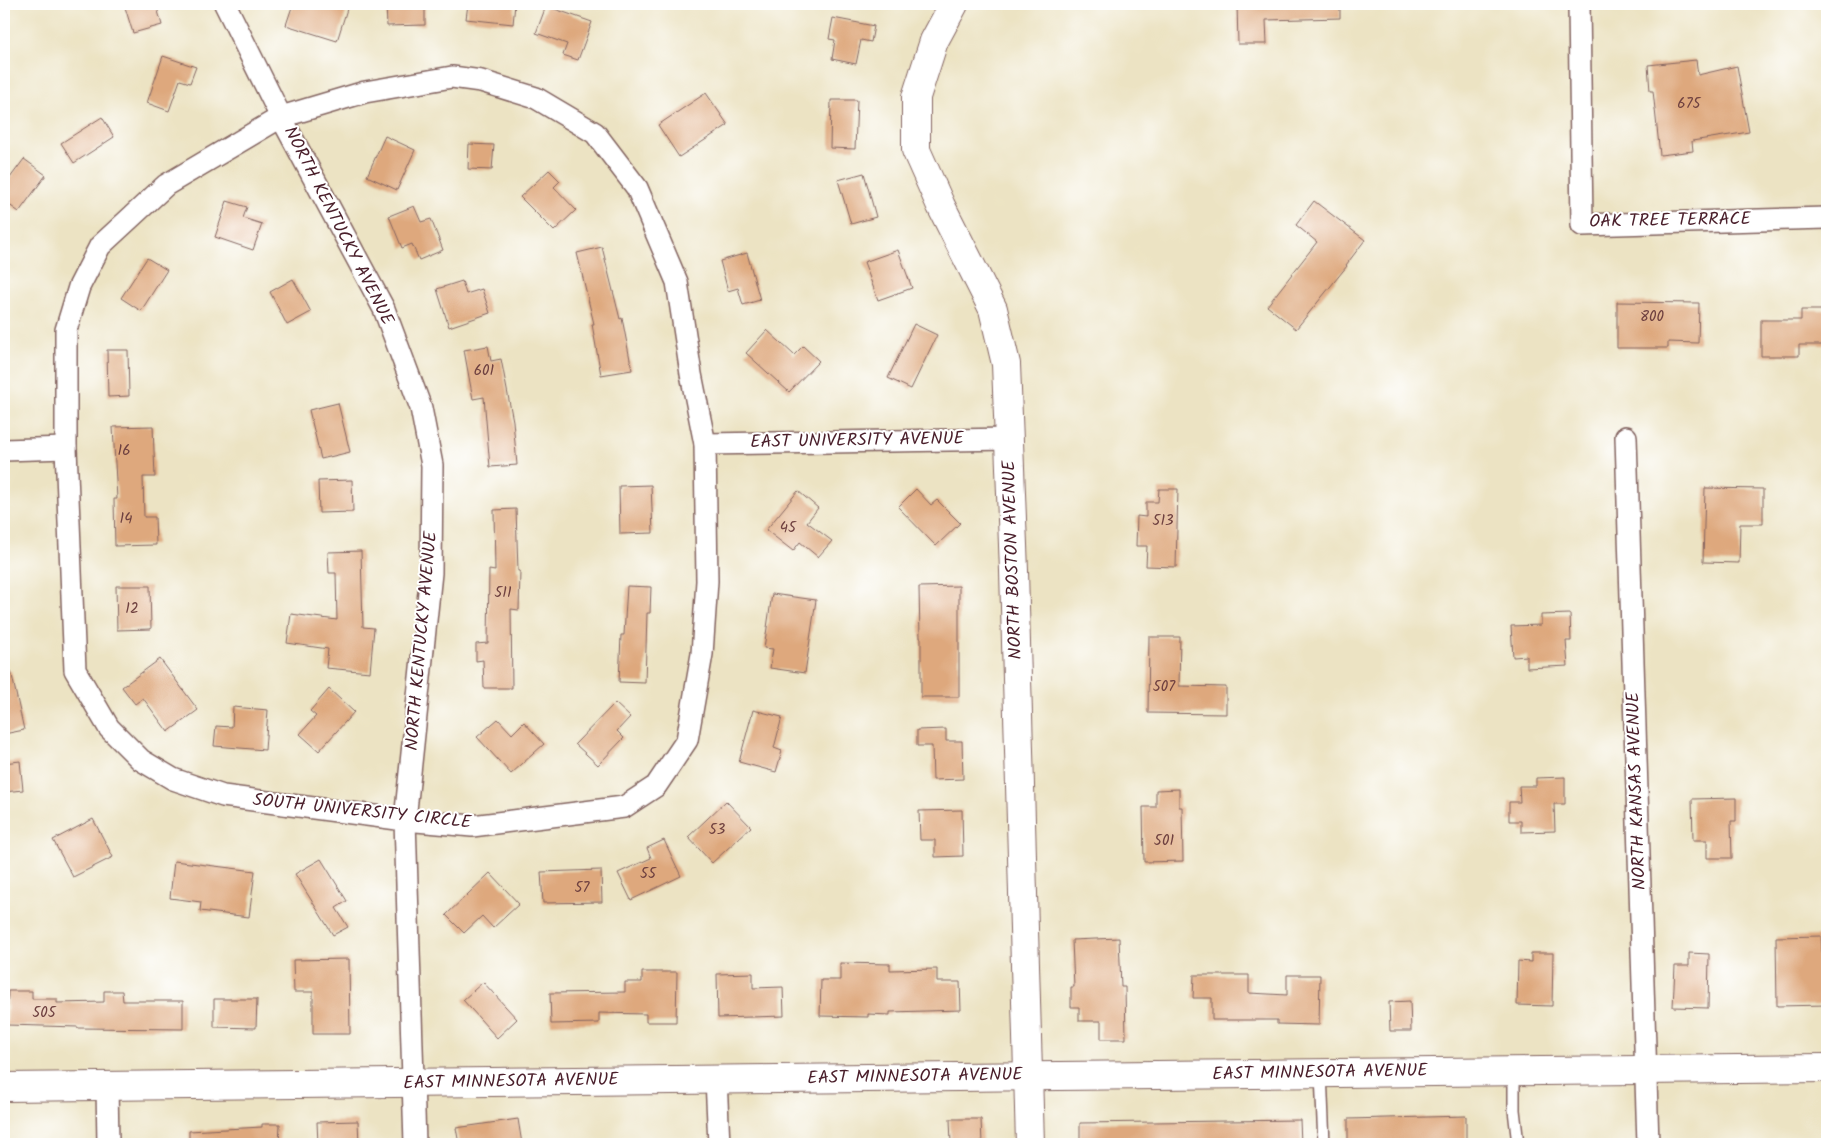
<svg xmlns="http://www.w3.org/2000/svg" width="1831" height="1148" viewBox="0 0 1831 1148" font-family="Kalam,sans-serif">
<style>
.building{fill:#dea87d}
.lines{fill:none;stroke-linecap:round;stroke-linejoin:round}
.lane-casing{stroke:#836460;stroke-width:14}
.street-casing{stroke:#836460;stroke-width:24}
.secondary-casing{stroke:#836460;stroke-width:30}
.lane{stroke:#fff;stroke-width:11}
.street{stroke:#fff;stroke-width:21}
.secondary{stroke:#fff;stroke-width:28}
.labels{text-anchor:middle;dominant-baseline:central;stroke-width:4;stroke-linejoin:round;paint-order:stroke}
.number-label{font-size:15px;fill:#6f4140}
.street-label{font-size:18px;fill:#4a1f2b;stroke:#fff}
</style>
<rect width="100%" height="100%" fill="#fff"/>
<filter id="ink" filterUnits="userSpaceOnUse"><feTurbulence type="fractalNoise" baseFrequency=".02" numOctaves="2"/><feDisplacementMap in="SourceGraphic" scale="10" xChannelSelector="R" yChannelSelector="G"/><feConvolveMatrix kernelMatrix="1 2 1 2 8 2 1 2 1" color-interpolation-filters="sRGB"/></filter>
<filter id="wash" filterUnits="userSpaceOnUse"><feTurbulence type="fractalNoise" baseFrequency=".0096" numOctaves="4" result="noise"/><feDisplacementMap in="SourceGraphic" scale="20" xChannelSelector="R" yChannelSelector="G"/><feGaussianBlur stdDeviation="1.12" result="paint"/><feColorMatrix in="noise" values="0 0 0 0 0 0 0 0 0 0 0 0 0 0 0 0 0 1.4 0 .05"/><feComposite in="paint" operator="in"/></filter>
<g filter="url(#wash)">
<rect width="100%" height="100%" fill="#ece3c3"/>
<g id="blocks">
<g class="building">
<path d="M 124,4 L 156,4 L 162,25 L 133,33 Z"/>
<path d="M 293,4 L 329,4 L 347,9 L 337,41 L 286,25 Z"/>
<path d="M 386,4 L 425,4 L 425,25 L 387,26 Z"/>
<path d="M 468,4 L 515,4 L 513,24 L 466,19 Z"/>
<path d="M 1237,4 L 1340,4 L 1340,18 L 1266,20 L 1267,44 L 1238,44 Z"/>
<path d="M 546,6 L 592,22 L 578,60 L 563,55 L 567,44 L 536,33 Z"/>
<path d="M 833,18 L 874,26 L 871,42 L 861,40 L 856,64 L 832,59 L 835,40 L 829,39 Z"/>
<path d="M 163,56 L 196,67 L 190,83 L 180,80 L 169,111 L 147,103 Z"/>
<path d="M 1696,60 L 1698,75 L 1737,66 L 1749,132 L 1692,141 L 1693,151 L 1660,155 L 1653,91 L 1650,91 L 1648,65 Z"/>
<path d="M 706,93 L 728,125 L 679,157 L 658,125 Z"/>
<path d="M 831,100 L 857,100 L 855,149 L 830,148 Z"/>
<path d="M 102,117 L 114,137 L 74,163 L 61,143 Z"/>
<path d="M 385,136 L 415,150 L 397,190 L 367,176 Z"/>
<path d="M 469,144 L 494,145 L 492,170 L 468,169 Z"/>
<path d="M 24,159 L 46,175 L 19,212 L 4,201 L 4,186 Z"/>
<path d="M 549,170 L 560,181 L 554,187 L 576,210 L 554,231 L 520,197 Z"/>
<path d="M 864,173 L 876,217 L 851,224 L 838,180 Z"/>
<path d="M 227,201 L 247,207 L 243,218 L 262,224 L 253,250 L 215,237 Z"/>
<path d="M 1314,201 L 1365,240 L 1346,265 L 1347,266 L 1296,329 L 1267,306 L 1317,242 L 1296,225 Z"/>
<path d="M 414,206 L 421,222 L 431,219 L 443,250 L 419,260 L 412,244 L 402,248 L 389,216 Z"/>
<path d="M 602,247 L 620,319 L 622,318 L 632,370 L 601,375 L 592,324 L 594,324 L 577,253 Z"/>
<path d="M 898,250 L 912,288 L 878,300 L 864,262 Z"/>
<path d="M 747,253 L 760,300 L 743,305 L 738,288 L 728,291 L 720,261 Z"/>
<path d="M 147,258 L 167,270 L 141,311 L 121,298 Z"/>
<path d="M 293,279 L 311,312 L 287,325 L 270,292 Z"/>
<path d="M 462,281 L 466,294 L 482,289 L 490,313 L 449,327 L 437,289 Z"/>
<path d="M 1617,302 L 1699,303 L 1698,343 L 1668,342 L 1668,348 L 1617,348 Z"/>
<path d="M 1801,310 L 1827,310 L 1827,345 L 1799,345 L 1799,356 L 1761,356 L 1761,320 L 1801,320 Z"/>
<path d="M 914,324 L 937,335 L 911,389 L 888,378 Z"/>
<path d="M 767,330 L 794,355 L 803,346 L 819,361 L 789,392 L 746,353 Z"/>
<path d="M 488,346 L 491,361 L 501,359 L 513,421 L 517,465 L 490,467 L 484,397 L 473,399 L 464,350 Z"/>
<path d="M 107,350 L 128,350 L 129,396 L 108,397 Z"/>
<path d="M 338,403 L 350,452 L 321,459 L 309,410 Z"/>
<path d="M 153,426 L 155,477 L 143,477 L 144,517 L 155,517 L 156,545 L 115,546 L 114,499 L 117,499 L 113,427 Z"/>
<path d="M 352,480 L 353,512 L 319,513 L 318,481 Z"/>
<path d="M 651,485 L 653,533 L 620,534 L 619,486 Z"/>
<path d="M 1705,488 L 1763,489 L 1763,524 L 1740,524 L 1739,563 L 1703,562 Z"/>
<path d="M 916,489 L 931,505 L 937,500 L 960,523 L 936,546 L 898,507 Z"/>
<path d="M 1159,489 L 1178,489 L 1176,567 L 1146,566 L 1147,546 L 1136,546 L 1137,516 L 1146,517 L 1146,502 L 1158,502 Z"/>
<path d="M 798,491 L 818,508 L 807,522 L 832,541 L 818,557 L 800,542 L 793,551 L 766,530 Z"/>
<path d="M 516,509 L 518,571 L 520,571 L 519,610 L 511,609 L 512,688 L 484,688 L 483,660 L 476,661 L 476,644 L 488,643 L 489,570 L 495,571 L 494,510 Z"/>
<path d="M 361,551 L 363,627 L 374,628 L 370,672 L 326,668 L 328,649 L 287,643 L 291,614 L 337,620 L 336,573 L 329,573 L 328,552 Z"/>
<path d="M 116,586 L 150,586 L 151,629 L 117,630 Z"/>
<path d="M 627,586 L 651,587 L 650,613 L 647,613 L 645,683 L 619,682 L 621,635 L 624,635 Z"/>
<path d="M 959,586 L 959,697 L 921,697 L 921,638 L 920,638 L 919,587 Z"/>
<path d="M 772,594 L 816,600 L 805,673 L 770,668 L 773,649 L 764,648 Z"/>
<path d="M 1570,614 L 1571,641 L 1566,641 L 1568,666 L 1527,668 L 1527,656 L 1513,657 L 1511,626 L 1541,625 L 1541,615 Z"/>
<path d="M 1149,637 L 1180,637 L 1179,686 L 1226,687 L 1226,714 L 1148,713 Z"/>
<path d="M 160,659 L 198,710 L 168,732 L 143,698 L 135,704 L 122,687 Z"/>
<path d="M 11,671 L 24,730 L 4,734 L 4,672 Z"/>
<path d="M 329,689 L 354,712 L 319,751 L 300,734 L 316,716 L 310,711 Z"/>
<path d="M 615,703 L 630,717 L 617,731 L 624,738 L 598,765 L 575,744 Z"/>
<path d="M 233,707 L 268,710 L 265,750 L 214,746 L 216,726 L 232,727 Z"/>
<path d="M 753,710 L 782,717 L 774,748 L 782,751 L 776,772 L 739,762 Z"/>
<path d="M 498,719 L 512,734 L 524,722 L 544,744 L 511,774 L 477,737 Z"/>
<path d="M 946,729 L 946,741 L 962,741 L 963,779 L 933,780 L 932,746 L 917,746 L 917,730 Z"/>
<path d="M 20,761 L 23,790 L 4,792 L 4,763 Z"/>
<path d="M 1565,777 L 1565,804 L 1554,804 L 1555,831 L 1521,832 L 1521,821 L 1509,821 L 1509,802 L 1520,802 L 1519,786 L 1536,786 L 1536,778 Z"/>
<path d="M 1179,789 L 1179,807 L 1182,807 L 1183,861 L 1144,862 L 1143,807 L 1156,807 L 1156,790 Z"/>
<path d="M 1736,798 L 1736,821 L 1731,821 L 1732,858 L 1707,858 L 1707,840 L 1693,840 L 1692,799 Z"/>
<path d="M 726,801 L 751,827 L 712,863 L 688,837 Z"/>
<path d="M 962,810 L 963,856 L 935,857 L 935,840 L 920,840 L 919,811 Z"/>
<path d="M 93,819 L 113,857 L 73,877 L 53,840 Z"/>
<path d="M 664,840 L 681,876 L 631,900 L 618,873 L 651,858 L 647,848 Z"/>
<path d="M 321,859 L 347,901 L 336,908 L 348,927 L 333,935 L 295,874 Z"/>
<path d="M 174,861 L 255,871 L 249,917 L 200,911 L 201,902 L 170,898 Z"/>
<path d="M 601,870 L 602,902 L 543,903 L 541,872 Z"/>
<path d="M 490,873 L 519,904 L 493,928 L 482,916 L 464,933 L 446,915 Z"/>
<path d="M 1821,936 L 1822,952 L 1827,952 L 1827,1005 L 1777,1006 L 1776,937 Z"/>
<path d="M 1119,938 L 1121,987 L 1125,987 L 1126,1039 L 1101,1039 L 1101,1021 L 1079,1021 L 1079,1007 L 1071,1007 L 1071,987 L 1074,987 L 1072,940 Z"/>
<path d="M 1531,953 L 1553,953 L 1552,1006 L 1517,1005 L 1518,961 L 1531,962 Z"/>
<path d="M 1689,953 L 1709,954 L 1708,1008 L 1673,1007 L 1675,966 L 1689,966 Z"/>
<path d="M 349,959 L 350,1034 L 313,1034 L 313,992 L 294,992 L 293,960 Z"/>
<path d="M 840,963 L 890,964 L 890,970 L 937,969 L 937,982 L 960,982 L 961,1010 L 890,1012 L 890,1015 L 868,1014 L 868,1017 L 820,1016 L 821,980 L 840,980 Z"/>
<path d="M 642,972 L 677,972 L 676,1022 L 646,1022 L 646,1014 L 599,1013 L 599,1023 L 551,1024 L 550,993 L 625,992 L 625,982 L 642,982 Z"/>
<path d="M 753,973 L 753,988 L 783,987 L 784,1016 L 718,1018 L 717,974 Z"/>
<path d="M 1194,975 L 1249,975 L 1249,993 L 1287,995 L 1287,975 L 1320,975 L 1319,1025 L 1277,1024 L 1277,1020 L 1212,1020 L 1212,998 L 1193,998 Z"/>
<path d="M 483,982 L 517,1019 L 497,1038 L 463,1000 Z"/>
<path d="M 8,991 L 32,991 L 32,999 L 57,999 L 57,1003 L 104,1002 L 104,991 L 122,991 L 123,1001 L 183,1001 L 183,1029 L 78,1028 L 78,1027 L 7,1025 Z"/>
<path d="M 214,999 L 257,999 L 256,1028 L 214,1027 Z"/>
<path d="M 1410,1001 L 1411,1031 L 1390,1031 L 1389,1002 Z"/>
<path d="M 1466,1116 L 1466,1144 L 1348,1144 L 1348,1119 Z"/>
<path d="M 518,1119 L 522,1144 L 459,1144 L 456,1128 Z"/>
<path d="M 950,1119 L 981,1119 L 982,1144 L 951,1144 Z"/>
<path d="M 1300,1120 L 1301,1144 L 1080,1144 L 1080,1123 Z"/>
<path d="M 358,1121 L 359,1144 L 318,1144 L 317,1122 Z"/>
<path d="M 262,1124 L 280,1124 L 279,1144 L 189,1144 L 189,1131 L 262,1127 Z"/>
</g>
</g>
</g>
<g filter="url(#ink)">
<use href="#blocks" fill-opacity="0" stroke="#836460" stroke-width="1"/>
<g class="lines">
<g class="lane-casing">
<g id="lane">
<path d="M 1514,1071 L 1514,1110 L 1518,1144"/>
<path d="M 1321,1073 L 1324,1144"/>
</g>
</g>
<g class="street-casing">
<g id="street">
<path d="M 225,4 L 281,117 L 384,309 L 421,408 L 432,465 L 431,573 L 405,820 L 415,1144"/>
<path d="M 1579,4 L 1582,225 L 1827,218"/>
<path d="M 452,77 L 481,81 L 536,98 L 595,133 L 637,188 L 677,282 L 691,374 L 705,444 L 707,581 L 702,654 L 687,740 L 656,786 L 624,807 L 472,826 L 405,820 L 223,796 L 173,779 L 141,760 L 109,728 L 75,670 L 66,448 L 66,330 L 79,287 L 100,246 L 166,185 L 281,117 L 365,92 Z"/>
<path d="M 1626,437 L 1648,1144"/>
<path d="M 705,444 L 1010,439"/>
<path d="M 4,450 L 66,448"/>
<path d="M 716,1079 L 719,1144"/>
<path d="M 107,1086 L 108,1144"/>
</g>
</g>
<g class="secondary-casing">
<g id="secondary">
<path d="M 954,4 L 934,41 L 916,97 L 916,150 L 941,206 L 993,309 L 1006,364 L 1014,571 L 1030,1144"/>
<path d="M 4,1087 L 1827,1068"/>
</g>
</g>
<use href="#lane" class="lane"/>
<use href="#street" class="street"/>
<use href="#secondary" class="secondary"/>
</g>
</g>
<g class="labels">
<g class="number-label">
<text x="1689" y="104">675</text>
<text x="1652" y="317">800</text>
<text x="484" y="371">601</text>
<text x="124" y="451">16</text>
<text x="126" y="519">14</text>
<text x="1163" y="521">513</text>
<text x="788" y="528">45</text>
<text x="503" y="593">511</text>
<text x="132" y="609">12</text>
<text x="1164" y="687">507</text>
<text x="717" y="830">53</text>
<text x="1164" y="841">501</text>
<text x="648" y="874">55</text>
<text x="582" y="888">57</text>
<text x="44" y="1013">505</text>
</g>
<g class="street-label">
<text transform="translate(1670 221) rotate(-1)">OAK TREE TERRACE</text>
<text transform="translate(338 226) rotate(63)">NORTH KENTUCKY AVENUE</text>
<text transform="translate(857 441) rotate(-1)">EAST UNIVERSITY AVENUE</text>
<text transform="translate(1013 560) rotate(-92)">NORTH BOSTON AVENUE</text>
<text transform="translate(422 641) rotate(-85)">NORTH KENTUCKY AVENUE</text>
<text transform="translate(1637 791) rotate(-92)">NORTH KANSAS AVENUE</text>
<text transform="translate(362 812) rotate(6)">SOUTH UNIVERSITY CIRCLE</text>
<text transform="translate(1320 1073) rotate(-1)">EAST MINNESOTA AVENUE</text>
<text transform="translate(915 1077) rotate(-1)">EAST MINNESOTA AVENUE</text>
<text transform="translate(511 1082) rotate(-1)">EAST MINNESOTA AVENUE</text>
</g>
</g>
<rect width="1831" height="1148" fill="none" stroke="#fff" stroke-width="20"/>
</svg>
